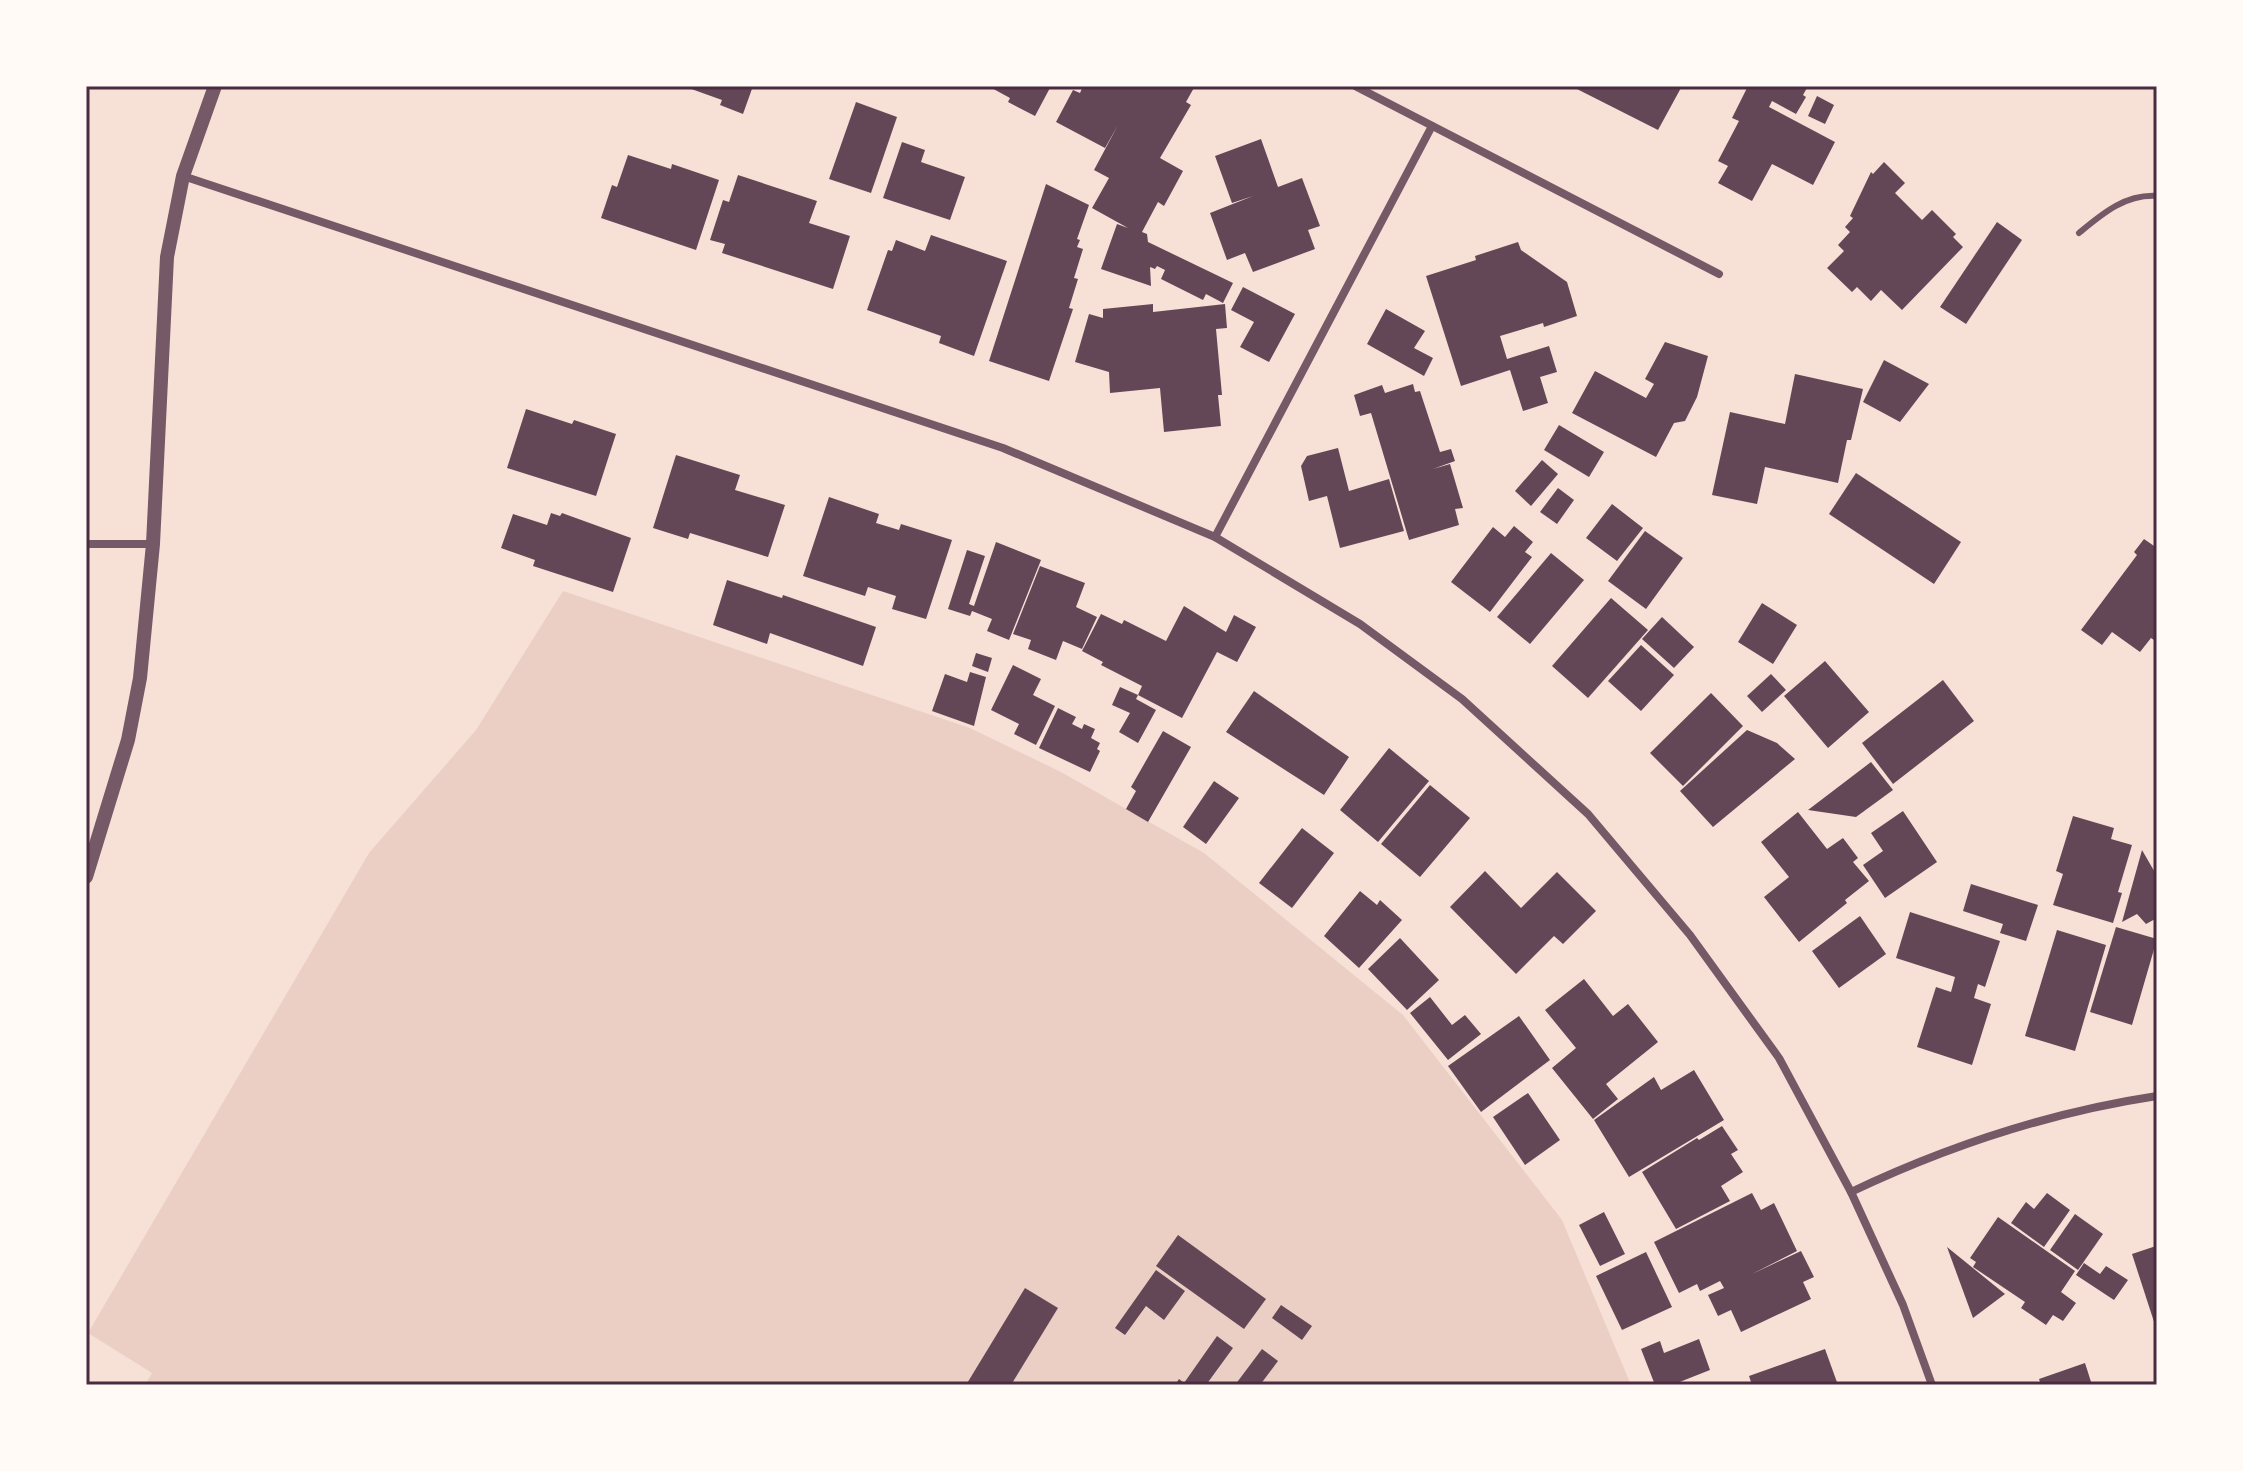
<svg xmlns="http://www.w3.org/2000/svg" width="2243" height="1471" viewBox="0 0 2243 1471" font-family="'DM Sans',sans-serif">
<style>
.green{fill:#ebcfc5}
.building{fill:#644757}
.lines{fill:none;stroke-linecap:round;stroke-linejoin:round}
.service{stroke:#755966;stroke-width:6}
.minor{stroke:#755966;stroke-width:8}
.tertiary{stroke:#755966;stroke-width:14}
.neatline{fill:none;stroke:#4a2c40;stroke-width:3}
</style>
<rect width="100%" height="100%" fill="#f7e1d7"/>
<path class="green" d="M 563,591 L 970,728 L 1061,772 L 1204,853 L 1403,1015 L 1562,1220 L 1631,1385 L 145,1385 L 152,1373 L 88,1333 L 369,853 L 476,730 Z"/>
<g class="building">
<path d="M 683,86 L 753,86 L 743,114 L 720,105 L 722,100 Z"/>
<path d="M 988,86 L 1051,86 L 1035,116 L 1008,102 L 1010,98 Z"/>
<path d="M 1083,86 L 1195,86 L 1186,102 L 1191,105 L 1160,158 L 1183,171 L 1164,206 L 1158,202 L 1142,232 L 1147,234 L 1148,242 L 1233,283 L 1223,303 L 1206,294 L 1203,300 L 1161,279 L 1165,270 L 1157,266 L 1155,269 L 1150,267 L 1151,286 L 1101,269 L 1117,224 L 1128,228 L 1092,208 L 1109,178 L 1094,170 L 1118,125 L 1105,148 L 1056,122 L 1073,90 L 1080,93 Z"/>
<path d="M 1571,86 L 1682,86 L 1658,130 Z"/>
<path d="M 1748,86 L 1808,86 L 1803,95 L 1806,97 L 1796,114 L 1772,101 L 1769,107 L 1835,142 L 1813,185 L 1772,164 L 1752,201 L 1718,183 L 1728,166 L 1718,161 L 1739,121 L 1732,118 Z"/>
<path d="M 1817,96 L 1834,105 L 1825,124 L 1808,116 Z"/>
<path d="M 856,102 L 897,117 L 871,193 L 829,179 Z"/>
<path d="M 1261,139 L 1278,187 L 1302,178 L 1320,226 L 1308,230 L 1315,249 L 1253,272 L 1245,253 L 1227,260 L 1210,213 L 1253,196 L 1232,203 L 1215,156 Z"/>
<path d="M 902,142 L 925,150 L 921,162 L 965,177 L 950,220 L 883,198 Z"/>
<path d="M 628,155 L 671,169 L 672,164 L 719,180 L 696,250 L 601,218 L 612,185 L 617,187 Z"/>
<path d="M 1884,162 L 1905,183 L 1895,193 L 1922,220 L 1932,210 L 1956,234 L 1953,237 L 1963,247 L 1902,310 L 1881,290 L 1871,301 L 1857,287 L 1852,292 L 1827,268 L 1844,251 L 1838,245 L 1850,232 L 1845,227 L 1853,218 L 1850,216 L 1871,172 L 1873,174 Z"/>
<path d="M 738,175 L 817,201 L 809,223 L 850,236 L 833,289 L 722,253 L 725,244 L 710,240 L 723,200 L 729,202 Z"/>
<path d="M 1046,184 L 1089,205 L 1077,239 L 1080,240 L 1077,247 L 1083,249 L 1074,278 L 1078,279 L 1069,308 L 1073,309 L 1049,381 L 989,361 Z"/>
<path d="M 1997,222 L 2022,240 L 1966,324 L 1940,307 Z"/>
<path d="M 931,235 L 1007,261 L 974,356 L 939,343 L 941,336 L 867,310 L 888,250 L 892,251 L 896,240 L 925,251 Z"/>
<path d="M 1518,242 L 1521,250 L 1567,282 L 1577,316 L 1544,327 L 1543,323 L 1500,336 L 1507,359 L 1549,346 L 1557,372 L 1540,377 L 1548,403 L 1523,411 L 1510,370 L 1461,386 L 1426,276 L 1476,260 L 1475,256 Z"/>
<path d="M 1243,287 L 1295,314 L 1269,362 L 1240,347 L 1254,322 L 1231,310 Z"/>
<path d="M 1153,304 L 1153,312 L 1225,304 L 1227,328 L 1216,329 L 1222,395 L 1218,395 L 1221,426 L 1164,432 L 1160,388 L 1110,393 L 1109,372 L 1075,362 L 1089,314 L 1103,318 L 1103,309 Z"/>
<path d="M 1386,309 L 1425,331 L 1414,348 L 1433,358 L 1424,376 L 1367,344 Z"/>
<path d="M 1665,342 L 1708,356 L 1697,397 L 1685,421 L 1674,423 L 1656,457 L 1572,413 L 1595,371 L 1646,398 L 1654,384 L 1645,379 Z"/>
<path d="M 1884,360 L 1929,384 L 1900,422 L 1863,402 Z"/>
<path d="M 1795,374 L 1863,389 L 1851,440 L 1847,440 L 1838,483 L 1765,467 L 1757,504 L 1712,495 L 1730,412 L 1785,424 Z"/>
<path d="M 1413,384 L 1415,392 L 1420,391 L 1440,452 L 1451,449 L 1455,461 L 1433,469 L 1450,464 L 1463,508 L 1455,509 L 1459,525 L 1409,540 L 1371,413 L 1360,416 L 1354,395 L 1382,385 L 1385,393 Z"/>
<path d="M 526,409 L 572,424 L 574,420 L 616,434 L 596,496 L 507,468 Z"/>
<path d="M 1559,425 L 1604,452 L 1589,477 L 1544,450 Z"/>
<path d="M 1338,448 L 1349,491 L 1389,479 L 1404,531 L 1340,548 L 1327,496 L 1309,501 L 1301,466 L 1307,456 Z"/>
<path d="M 676,455 L 740,475 L 735,490 L 785,505 L 768,557 L 690,533 L 688,539 L 653,528 Z"/>
<path d="M 1542,460 L 1558,474 L 1531,506 L 1515,491 Z"/>
<path d="M 1856,473 L 1961,542 L 1934,584 L 1829,514 Z"/>
<path d="M 1558,488 L 1574,500 L 1557,524 L 1540,512 Z"/>
<path d="M 829,497 L 879,514 L 876,523 L 899,530 L 901,524 L 952,540 L 926,619 L 892,609 L 896,596 L 868,587 L 865,596 L 803,576 Z"/>
<path d="M 1612,504 L 1643,528 L 1617,561 L 1586,538 Z"/>
<path d="M 551,513 L 560,516 L 562,513 L 631,538 L 613,592 L 533,566 L 535,560 L 501,548 L 513,514 L 547,525 Z"/>
<path d="M 1514,526 L 1533,542 L 1525,552 L 1532,557 L 1490,612 L 1451,582 L 1493,527 L 1505,537 Z"/>
<path d="M 1645,531 L 1683,558 L 1646,609 L 1608,581 Z"/>
<path d="M 2144,539 L 2157,548 L 2157,642 L 2151,638 L 2140,652 L 2112,632 L 2102,645 L 2081,630 L 2137,555 L 2134,552 Z"/>
<path d="M 996,542 L 1041,560 L 1009,640 L 987,631 L 992,619 L 972,611 L 970,616 L 948,609 L 967,550 L 985,556 L 969,604 L 974,606 Z"/>
<path d="M 1551,553 L 1584,580 L 1530,644 L 1497,617 Z"/>
<path d="M 1040,566 L 1085,583 L 1076,607 L 1097,617 L 1082,649 L 1063,641 L 1056,660 L 1028,649 L 1031,640 L 1013,634 Z"/>
<path d="M 727,580 L 782,598 L 783,595 L 876,627 L 863,666 L 770,633 L 767,644 L 713,625 Z"/>
<path d="M 1611,598 L 1648,630 L 1588,698 L 1552,666 Z"/>
<path d="M 1762,603 L 1797,625 L 1773,664 L 1738,642 Z"/>
<path d="M 1184,606 L 1226,632 L 1234,615 L 1256,627 L 1237,662 L 1217,652 L 1182,718 L 1138,695 L 1142,686 L 1101,665 L 1103,662 L 1082,651 L 1101,614 L 1122,624 L 1124,620 L 1166,641 Z"/>
<path d="M 1662,617 L 1694,647 L 1674,668 L 1642,639 Z"/>
<path d="M 1641,645 L 1674,675 L 1641,711 L 1608,681 Z"/>
<path d="M 976,653 L 992,658 L 988,672 L 972,666 Z"/>
<path d="M 1825,661 L 1869,712 L 1828,748 L 1784,696 Z"/>
<path d="M 1013,665 L 1041,679 L 1033,695 L 1055,706 L 1036,745 L 1014,734 L 1019,724 L 991,710 Z"/>
<path d="M 970,672 L 986,677 L 974,726 L 932,711 L 945,674 L 967,682 Z"/>
<path d="M 1771,674 L 1786,690 L 1762,712 L 1747,696 Z"/>
<path d="M 1943,680 L 1974,721 L 1893,784 L 1862,743 Z"/>
<path d="M 1120,687 L 1138,695 L 1136,699 L 1156,710 L 1138,743 L 1119,732 L 1130,713 L 1112,705 Z"/>
<path d="M 1254,691 L 1349,757 L 1324,795 L 1226,732 Z"/>
<path d="M 1711,693 L 1743,726 L 1683,786 L 1650,753 Z"/>
<path d="M 1058,708 L 1076,717 L 1072,724 L 1082,729 L 1084,724 L 1095,729 L 1091,738 L 1100,743 L 1097,749 L 1100,751 L 1090,772 L 1039,748 Z"/>
<path d="M 1747,730 L 1777,743 L 1795,759 L 1713,827 L 1680,791 Z"/>
<path d="M 1163,731 L 1191,747 L 1148,822 L 1126,809 L 1136,791 L 1131,787 Z"/>
<path d="M 1389,748 L 1429,781 L 1378,842 L 1340,810 Z"/>
<path d="M 1871,762 L 1893,790 L 1856,817 L 1808,810 Z"/>
<path d="M 1214,781 L 1239,798 L 1206,844 L 1183,827 Z"/>
<path d="M 1430,785 L 1470,818 L 1420,877 L 1381,844 Z"/>
<path d="M 1903,811 L 1937,862 L 1885,898 L 1863,865 L 1883,851 L 1871,833 Z"/>
<path d="M 1798,812 L 1827,849 L 1843,838 L 1858,858 L 1853,862 L 1869,881 L 1845,900 L 1847,903 L 1799,942 L 1764,897 L 1789,877 L 1761,842 Z"/>
<path d="M 2073,816 L 2114,828 L 2111,839 L 2132,845 L 2118,892 L 2122,893 L 2113,923 L 2053,905 L 2063,874 L 2056,871 Z"/>
<path d="M 1302,828 L 1334,853 L 1292,908 L 1259,883 Z"/>
<path d="M 2142,850 L 2157,876 L 2157,918 L 2146,924 L 2137,914 L 2122,922 Z"/>
<path d="M 1485,871 L 1521,908 L 1557,872 L 1596,911 L 1563,944 L 1554,936 L 1516,974 L 1450,907 Z"/>
<path d="M 1971,884 L 2038,905 L 2026,941 L 2000,933 L 2003,924 L 1963,911 Z"/>
<path d="M 1360,891 L 1377,905 L 1380,900 L 1402,920 L 1359,968 L 1324,936 Z"/>
<path d="M 1910,912 L 2000,941 L 1985,987 L 1978,984 L 1974,998 L 1991,1004 L 1972,1065 L 1917,1047 L 1936,987 L 1951,992 L 1955,977 L 1896,958 Z"/>
<path d="M 1860,916 L 1886,954 L 1839,988 L 1812,951 Z"/>
<path d="M 2116,927 L 2157,939 L 2132,1025 L 2090,1012 Z"/>
<path d="M 2057,930 L 2106,945 L 2075,1051 L 2025,1036 Z"/>
<path d="M 1400,938 L 1439,980 L 1407,1010 L 1368,969 Z"/>
<path d="M 1584,979 L 1613,1016 L 1628,1004 L 1658,1042 L 1606,1084 L 1618,1099 L 1593,1119 L 1552,1068 L 1576,1048 L 1545,1010 Z"/>
<path d="M 1430,997 L 1452,1025 L 1465,1015 L 1481,1034 L 1448,1060 L 1410,1013 Z"/>
<path d="M 1519,1016 L 1550,1060 L 1481,1112 L 1448,1066 Z"/>
<path d="M 1694,1070 L 1724,1120 L 1629,1177 L 1594,1120 L 1654,1077 L 1661,1090 Z"/>
<path d="M 1528,1093 L 1560,1140 L 1525,1165 L 1493,1117 Z"/>
<path d="M 1722,1126 L 1738,1150 L 1731,1154 L 1743,1172 L 1721,1186 L 1730,1201 L 1676,1229 L 1642,1172 L 1697,1138 L 1699,1140 Z"/>
<path d="M 1752,1193 L 1761,1210 L 1774,1203 L 1797,1251 L 1752,1274 L 1801,1251 L 1814,1277 L 1803,1282 L 1811,1299 L 1741,1332 L 1731,1310 L 1718,1316 L 1708,1295 L 1724,1288 L 1720,1281 L 1700,1291 L 1697,1284 L 1679,1293 L 1654,1242 Z"/>
<path d="M 2047,1193 L 2070,1210 L 2044,1247 L 2011,1223 L 2026,1202 L 2034,1209 Z"/>
<path d="M 1604,1212 L 1625,1254 L 1600,1266 L 1579,1225 Z"/>
<path d="M 2075,1214 L 2103,1234 L 2078,1270 L 2050,1250 Z"/>
<path d="M 1998,1217 L 2075,1271 L 2061,1292 L 2076,1303 L 2063,1321 L 2053,1315 L 2046,1325 L 2021,1308 L 2025,1302 L 1973,1267 L 1976,1262 L 1970,1258 Z"/>
<path d="M 1178,1235 L 1266,1299 L 1244,1329 L 1156,1266 Z"/>
<path d="M 2156,1246 L 2157,1249 L 2156,1328 L 2132,1254 Z"/>
<path d="M 1947,1247 L 2005,1294 L 1973,1318 Z"/>
<path d="M 1646,1252 L 1672,1307 L 1622,1330 L 1596,1276 Z"/>
<path d="M 2084,1263 L 2100,1274 L 2106,1266 L 2128,1280 L 2114,1300 L 2076,1275 Z"/>
<path d="M 1156,1270 L 1185,1291 L 1164,1320 L 1146,1306 L 1125,1335 L 1115,1328 Z"/>
<path d="M 1025,1288 L 1058,1308 L 1011,1385 L 966,1385 Z"/>
<path d="M 1281,1305 L 1312,1326 L 1302,1340 L 1272,1318 Z"/>
<path d="M 1217,1336 L 1233,1348 L 1206,1385 L 1175,1385 L 1179,1379 L 1184,1383 Z"/>
<path d="M 1699,1339 L 1710,1370 L 1672,1385 L 1655,1385 L 1641,1349 L 1660,1341 L 1664,1353 Z"/>
<path d="M 1262,1349 L 1278,1361 L 1260,1385 L 1235,1385 Z"/>
<path d="M 1825,1349 L 1838,1385 L 1752,1385 L 1749,1376 Z"/>
<path d="M 2085,1363 L 2092,1385 L 2041,1385 L 2039,1379 Z"/>
</g>
<g class="lines">
<path class="service" d="M 2079,233 C 2102,214 2125,194 2157,196"/>
<g class="minor">
<path d="M 1355,86 L 1719,274"/>
<path d="M 183,176 L 1003,448 L 1215,537 L 1360,624 L 1462,699 L 1588,814 L 1690,935 L 1779,1058 L 1851,1192 L 1903,1305 L 1932,1385"/>
<path d="M 1215,537 L 1432,126"/>
<path d="M 86,544 L 153,544"/>
<path d="M 1851,1192 C 1948,1146 2051,1112 2157,1096"/>
</g>
<path class="tertiary" d="M 86,877 L 128,740 L 140,678 L 153,544 L 167,257 L 183,176 L 215,86"/>
</g>
<rect width="2243" height="1471" fill="none" stroke="#fffaf5" stroke-width="176"/>
<rect x="88" y="88" width="2067" height="1295" class="neatline"/>
</svg>
